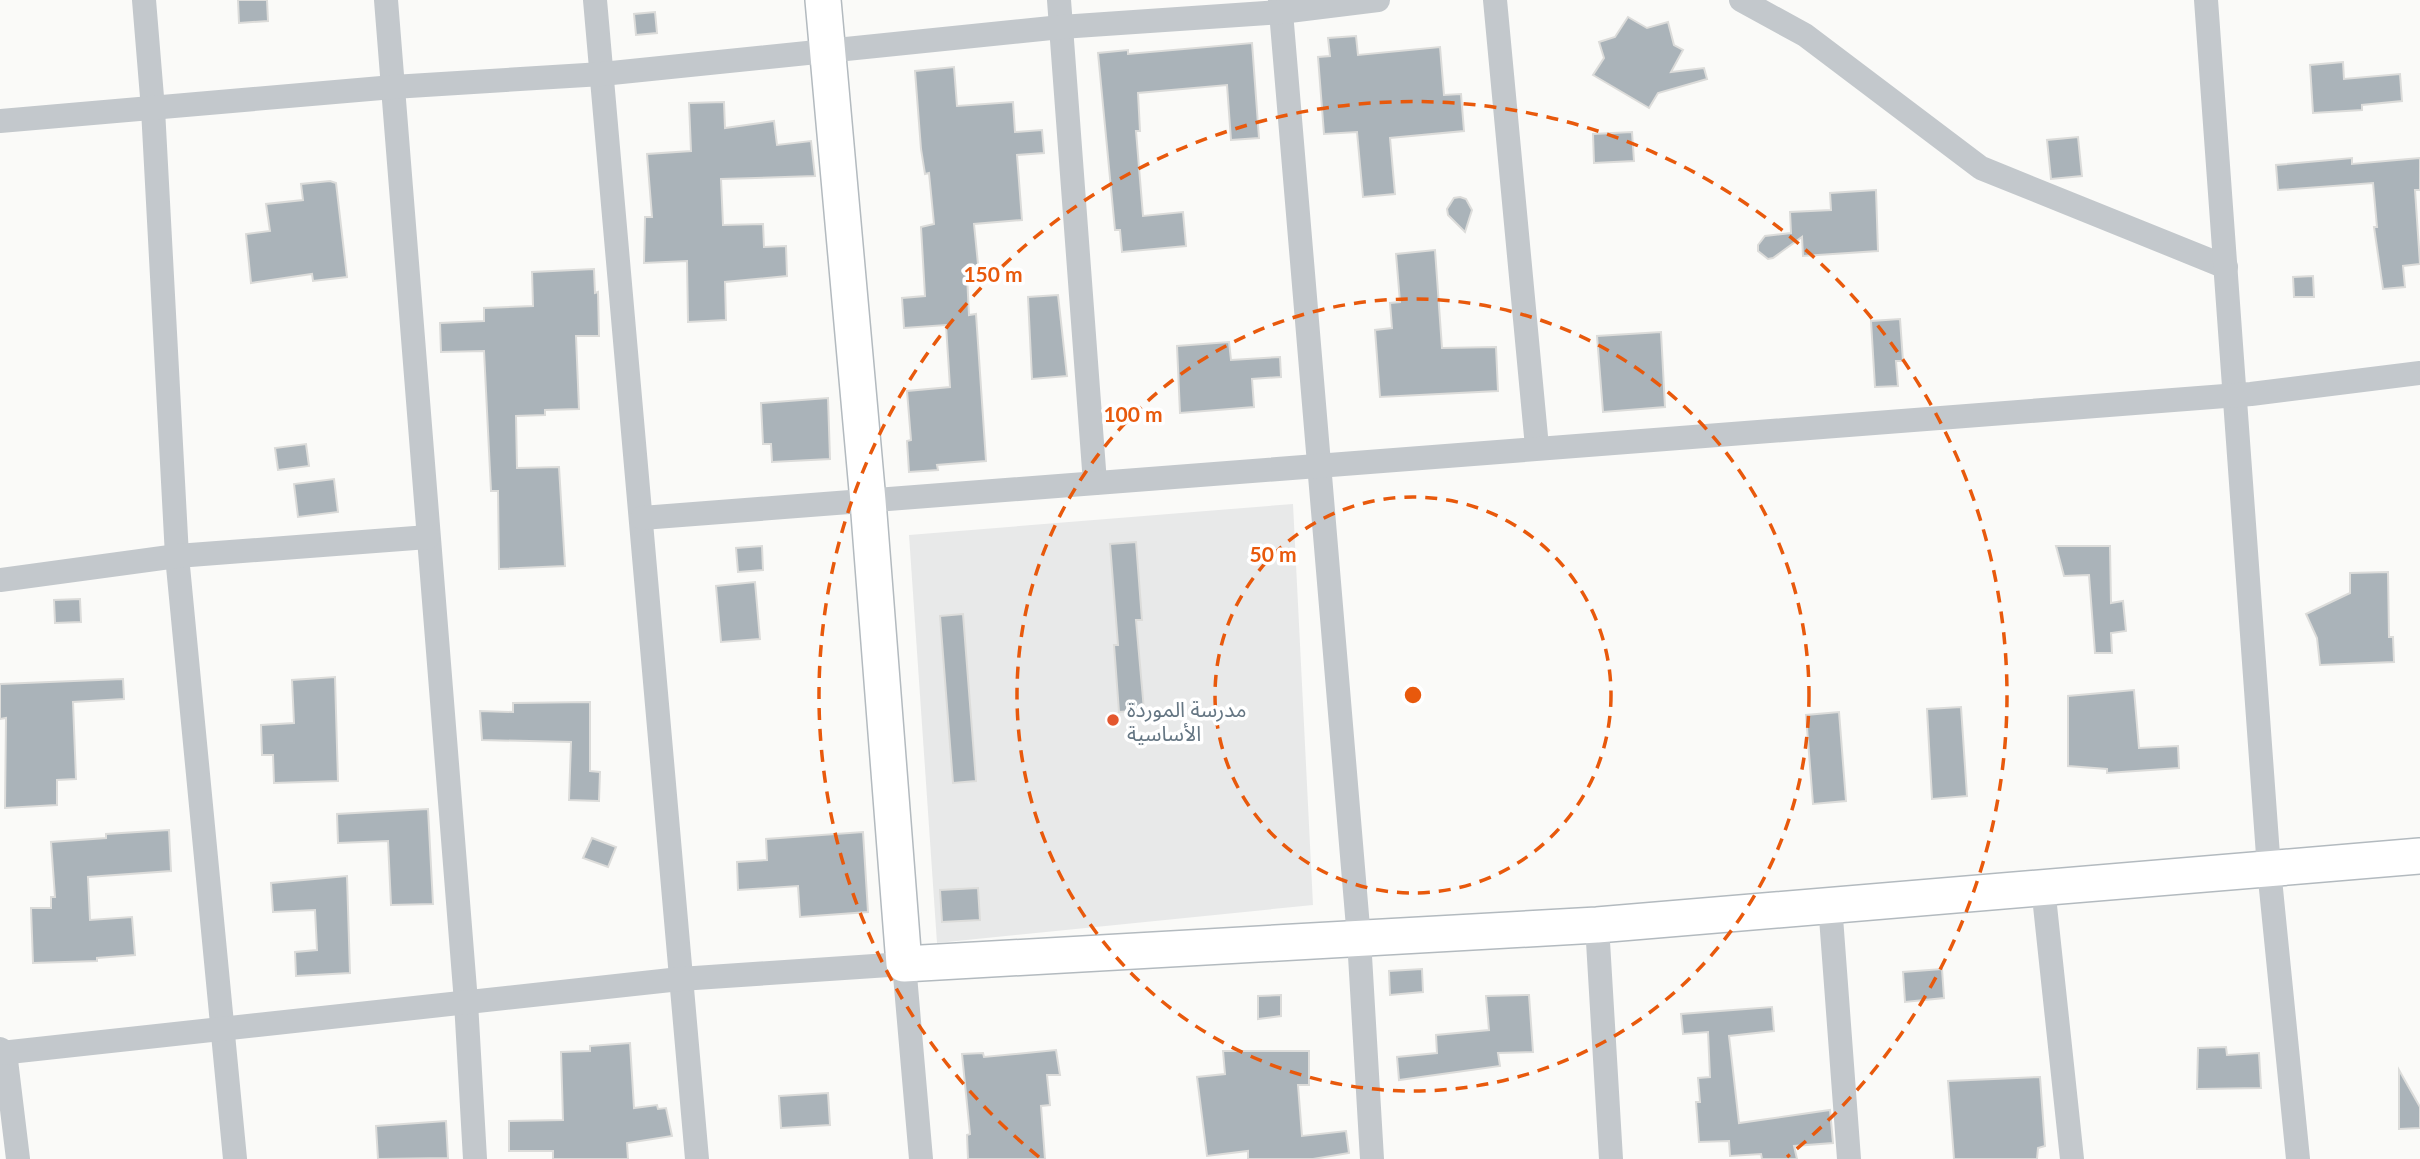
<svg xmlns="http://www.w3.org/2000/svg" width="2420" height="1159" viewBox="0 0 2420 1159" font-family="Lato,'Noto Sans Arabic',sans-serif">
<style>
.built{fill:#e8e9e9}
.building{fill:#aab3b9;stroke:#dcdcda;stroke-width:2}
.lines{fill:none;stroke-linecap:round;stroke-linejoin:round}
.secondary-casing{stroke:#b3babf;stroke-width:38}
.street{stroke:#c3c8cc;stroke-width:24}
.secondary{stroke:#fff;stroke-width:35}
.ring{fill:none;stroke:#e8590c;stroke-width:3.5;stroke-dasharray:12 9}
.poi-dot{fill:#e4572e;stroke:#fff;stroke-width:2.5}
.labels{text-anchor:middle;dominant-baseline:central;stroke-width:7;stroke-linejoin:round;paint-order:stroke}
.poi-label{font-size:21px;fill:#657683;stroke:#fff;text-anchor:start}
.centre{fill:#e8590c;stroke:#fff;stroke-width:3.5}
.ring-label{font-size:21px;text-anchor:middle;font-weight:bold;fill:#e8590c;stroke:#fff;stroke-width:7;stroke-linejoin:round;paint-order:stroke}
</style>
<rect width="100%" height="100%" fill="#fafaf8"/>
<path class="built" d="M 1293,504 L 1313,905 L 937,943 L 909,535 Z"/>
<g class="building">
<path d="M 238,0 L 267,0 L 268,21 L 239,23 Z"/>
<path d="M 655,12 L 657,33 L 636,35 L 634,14 Z"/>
<path d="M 1628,17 L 1647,28 L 1668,22 L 1674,45 L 1683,50 L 1671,72 L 1704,68 L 1707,79 L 1658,93 L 1649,108 L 1593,75 L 1604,58 L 1599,42 L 1615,37 Z"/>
<path d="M 1356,36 L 1358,55 L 1440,47 L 1444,95 L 1461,94 L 1464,131 L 1390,138 L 1395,194 L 1363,197 L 1357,132 L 1324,134 L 1318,57 L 1330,56 L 1328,38 Z"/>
<path d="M 1252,43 L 1259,138 L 1231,140 L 1227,85 L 1138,93 L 1140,131 L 1136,131 L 1143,216 L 1183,212 L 1186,246 L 1122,252 L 1120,230 L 1115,230 L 1098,53 L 1128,50 L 1128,54 Z"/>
<path d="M 2343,62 L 2344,79 L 2400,74 L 2402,101 L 2362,105 L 2362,110 L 2313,113 L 2310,65 Z"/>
<path d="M 954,67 L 957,106 L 1013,102 L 1015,132 L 1042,130 L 1044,153 L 1017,155 L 1022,220 L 974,224 L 979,274 L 967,275 L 969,315 L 976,314 L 986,461 L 937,465 L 938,470 L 909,472 L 907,441 L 911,440 L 907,391 L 950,387 L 946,325 L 904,328 L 902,298 L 925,296 L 921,227 L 934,224 L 929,173 L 925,174 L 921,149 L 915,71 Z"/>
<path d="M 724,102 L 725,128 L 774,121 L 777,145 L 811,141 L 815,176 L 721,179 L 723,225 L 763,224 L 764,247 L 786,246 L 787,276 L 725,282 L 726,320 L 688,322 L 687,261 L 644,263 L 645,217 L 652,217 L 647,154 L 691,151 L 689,103 Z"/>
<path d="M 1632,132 L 1634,161 L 1594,163 L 1593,134 Z"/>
<path d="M 2078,137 L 2082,176 L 2051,179 L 2047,140 Z"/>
<path d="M 2352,158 L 2352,164 L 2420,158 L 2420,190 L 2415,190 L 2420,264 L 2403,266 L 2405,287 L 2383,289 L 2374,227 L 2377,227 L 2373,183 L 2278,190 L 2276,165 Z"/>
<path d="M 330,181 L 336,183 L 347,277 L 313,281 L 312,274 L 251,283 L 246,234 L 270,231 L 266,204 L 303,200 L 301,184 Z"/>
<path d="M 1876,190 L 1878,251 L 1803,256 L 1802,237 L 1773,258 L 1768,259 L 1758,251 L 1758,245 L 1765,236 L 1791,233 L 1790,212 L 1831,210 L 1830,193 Z"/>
<path d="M 1460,197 L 1466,199 L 1472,210 L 1465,232 L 1448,215 L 1447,209 L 1454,198 Z"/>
<path d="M 1435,250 L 1442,348 L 1496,347 L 1498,391 L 1380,397 L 1375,330 L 1392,328 L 1390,303 L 1400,302 L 1396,254 Z"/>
<path d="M 594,269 L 595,293 L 598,292 L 599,336 L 576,336 L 579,409 L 545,410 L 545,415 L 516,416 L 517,468 L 559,467 L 565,566 L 499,569 L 498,491 L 491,491 L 484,351 L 441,352 L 440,323 L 484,321 L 484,308 L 533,306 L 532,272 Z"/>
<path d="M 2313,276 L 2314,297 L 2294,297 L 2293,277 Z"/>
<path d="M 1058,295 L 1067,376 L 1032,379 L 1028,297 Z"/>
<path d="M 1900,319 L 1903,361 L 1896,361 L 1898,386 L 1875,387 L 1871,321 Z"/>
<path d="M 1661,332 L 1665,407 L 1603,412 L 1597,336 Z"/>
<path d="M 1229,342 L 1231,360 L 1280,357 L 1281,377 L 1252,379 L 1254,407 L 1180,413 L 1177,346 Z"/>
<path d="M 828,398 L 830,459 L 772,462 L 771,444 L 763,444 L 761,403 Z"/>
<path d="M 306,444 L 309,466 L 278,470 L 275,448 Z"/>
<path d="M 334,479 L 338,512 L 298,517 L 294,484 Z"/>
<path d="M 1136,542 L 1142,620 L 1136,620 L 1144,710 L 1119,712 L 1114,645 L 1118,645 L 1110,544 Z"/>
<path d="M 762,546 L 763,570 L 738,572 L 736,548 Z"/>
<path d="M 2056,546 L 2110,546 L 2111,603 L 2123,601 L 2126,631 L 2111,633 L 2112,653 L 2095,653 L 2089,575 L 2064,576 Z"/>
<path d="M 2388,572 L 2389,637 L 2393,637 L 2394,662 L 2320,665 L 2317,638 L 2306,614 L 2350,593 L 2350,573 Z"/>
<path d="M 755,582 L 760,639 L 721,642 L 716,586 Z"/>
<path d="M 80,599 L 81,622 L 55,623 L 54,600 Z"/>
<path d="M 963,614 L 976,781 L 953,783 L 940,616 Z"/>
<path d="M 335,677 L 338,781 L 274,783 L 273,755 L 262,755 L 261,725 L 294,723 L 292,680 Z"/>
<path d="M 123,679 L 124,699 L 73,702 L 76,779 L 57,780 L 57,805 L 5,808 L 6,718 L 0,719 L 0,684 Z"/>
<path d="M 2134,690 L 2139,748 L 2178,746 L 2179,768 L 2107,773 L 2107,769 L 2068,766 L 2068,696 Z"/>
<path d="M 590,702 L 590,771 L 600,772 L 599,801 L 569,800 L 571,742 L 482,740 L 480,711 L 513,712 L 513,703 Z"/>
<path d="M 1961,707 L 1967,796 L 1932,799 L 1927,709 Z"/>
<path d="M 1839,712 L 1846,801 L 1813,804 L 1806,715 Z"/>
<path d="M 428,809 L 433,904 L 391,905 L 388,841 L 338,843 L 337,814 Z"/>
<path d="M 169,830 L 171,871 L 88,877 L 90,920 L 132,917 L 135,955 L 97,958 L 97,961 L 33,963 L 31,908 L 51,908 L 51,897 L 55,897 L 51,842 L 106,838 L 106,834 Z"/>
<path d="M 863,832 L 868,912 L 800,917 L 798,886 L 738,890 L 737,862 L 767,860 L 766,839 Z"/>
<path d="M 592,838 L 616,847 L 608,867 L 583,858 Z"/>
<path d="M 347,876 L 350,973 L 296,976 L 295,952 L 317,950 L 315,910 L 273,912 L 271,883 Z"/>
<path d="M 978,888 L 980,920 L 942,922 L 940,890 Z"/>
<path d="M 1422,969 L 1423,992 L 1390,995 L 1389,971 Z"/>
<path d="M 1942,969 L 1944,998 L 1905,1002 L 1903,972 Z"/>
<path d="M 1281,995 L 1281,1016 L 1258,1019 L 1258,996 Z"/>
<path d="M 1529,995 L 1533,1052 L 1498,1053 L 1500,1066 L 1399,1080 L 1397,1057 L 1437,1053 L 1436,1035 L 1489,1030 L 1486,996 Z"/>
<path d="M 1772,1007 L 1774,1031 L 1729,1036 L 1739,1123 L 1830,1110 L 1833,1143 L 1794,1146 L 1797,1159 L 1762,1159 L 1761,1154 L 1730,1156 L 1729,1141 L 1699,1142 L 1696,1102 L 1700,1102 L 1698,1078 L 1710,1077 L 1708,1032 L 1683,1034 L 1681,1014 Z"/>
<path d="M 630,1043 L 634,1108 L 657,1105 L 658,1109 L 666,1108 L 672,1136 L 627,1143 L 628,1159 L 553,1159 L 553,1151 L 509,1151 L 509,1121 L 563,1120 L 561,1052 L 590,1051 L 590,1046 Z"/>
<path d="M 2226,1047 L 2227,1055 L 2259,1053 L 2261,1088 L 2197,1089 L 2198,1048 Z"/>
<path d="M 1056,1050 L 1060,1075 L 1047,1075 L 1050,1105 L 1041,1106 L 1045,1159 L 968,1159 L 967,1135 L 970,1134 L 962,1054 L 983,1053 L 984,1057 Z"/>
<path d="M 1223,1051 L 1309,1051 L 1309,1085 L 1298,1085 L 1302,1136 L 1346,1131 L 1349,1153 L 1313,1159 L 1248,1159 L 1248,1151 L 1207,1156 L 1197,1077 L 1225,1074 Z"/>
<path d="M 2399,1070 L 2420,1107 L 2420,1128 L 2399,1129 Z"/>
<path d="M 2040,1077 L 2045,1146 L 2038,1148 L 2037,1159 L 1954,1159 L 1948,1081 Z"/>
<path d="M 828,1093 L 830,1125 L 781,1128 L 779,1096 Z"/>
<path d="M 446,1121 L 448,1158 L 378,1159 L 376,1126 Z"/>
</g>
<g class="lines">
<g class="secondary-casing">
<path id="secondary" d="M 823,0 L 868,501 L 904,964 L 1597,925 L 2420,856"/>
</g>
<g class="street">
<path d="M 144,0 L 153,109 L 177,556 L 235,1159"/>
<path d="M 386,0 L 466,1002 L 475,1159"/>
<path d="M 595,0 L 697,1159"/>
<path d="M 1059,0 L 1095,483"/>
<path d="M 1280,0 L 1359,939 L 1372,1159"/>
<path d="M 1495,0 L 1537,447"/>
<path d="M 1741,0 L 1805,35 L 1981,168 L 2226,267"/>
<path d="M 2206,0 L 2269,869 L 2298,1159"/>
<path d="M 0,121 L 393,87 L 602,74 L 1061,27 L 1281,12 L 1378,0"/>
<path d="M 642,518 L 2251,394 L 2420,373"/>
<path d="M 0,580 L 177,556 L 428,537"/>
<path d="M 2043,887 L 2072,1159"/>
<path d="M 1830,904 L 1849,1159"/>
<path d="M 1597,925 L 1611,1159"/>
<path d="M 0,1049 L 5,1052 L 18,1159"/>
<path d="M 0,1053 L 680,979 L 904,964 L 921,1159"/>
</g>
<use href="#secondary" class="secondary"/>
</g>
<g class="ring">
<circle cx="1413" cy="695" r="198"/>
<circle cx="1413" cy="695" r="396"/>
<path d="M1039 1157A594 594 0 1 1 1787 1157"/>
</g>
<circle class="poi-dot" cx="1113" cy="720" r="7"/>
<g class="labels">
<g class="poi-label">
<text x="1127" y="708">مدرسة الموردة<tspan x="1127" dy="24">الأساسية</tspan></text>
</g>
</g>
<circle cx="1413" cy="695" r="10" class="centre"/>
<g class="ring-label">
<text x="993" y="282">150 m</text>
<text x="1133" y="422">100 m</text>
<text x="1273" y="562">50 m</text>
</g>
</svg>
